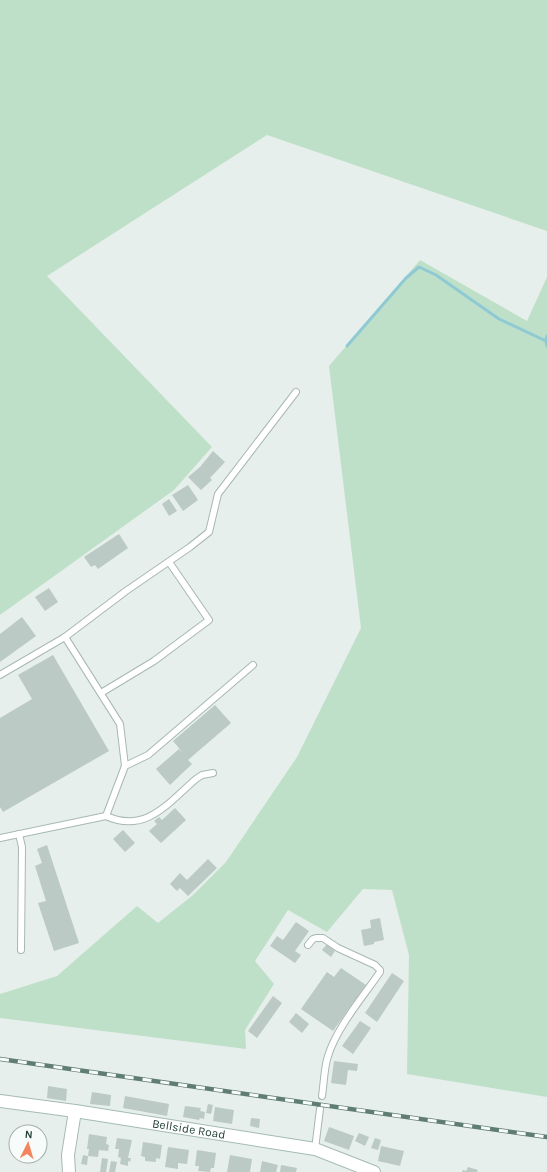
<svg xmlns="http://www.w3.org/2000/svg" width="547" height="1172" viewBox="0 0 547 1172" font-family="Karla,sans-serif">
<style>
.green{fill:#bfe0c8}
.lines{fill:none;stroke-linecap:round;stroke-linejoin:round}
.stream{stroke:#8ec9d4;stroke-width:3}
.building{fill:#bbcac4}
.service-casing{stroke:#a8b8b2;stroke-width:8}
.minor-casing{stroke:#a8b8b2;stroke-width:14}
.secondary-casing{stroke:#a4bbb3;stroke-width:14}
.service{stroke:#fff;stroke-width:6}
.minor{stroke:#fff;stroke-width:12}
.secondary{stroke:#fff;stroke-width:12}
.rail-casing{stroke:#5f7d75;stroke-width:4.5}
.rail{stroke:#f7fbf9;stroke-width:3;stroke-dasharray:9;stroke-linecap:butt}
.labels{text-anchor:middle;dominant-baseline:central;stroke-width:3;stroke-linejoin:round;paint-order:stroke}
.street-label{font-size:12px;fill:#24423a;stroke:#f7fbf9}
</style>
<rect width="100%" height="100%" fill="#e6efeb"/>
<g class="green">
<path d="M 0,0 L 547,0 L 547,231 L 267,135 L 47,276 L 212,447 L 174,490 L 0,615 Z"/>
<path d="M 420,260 L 527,321 L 547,277 L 547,1097 L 407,1074 L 409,955 L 392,890 L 363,889 L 327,932 L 288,910 L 255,961 L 274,984 L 245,1030 L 246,1049 L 0,1018 L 0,994 L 57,976 L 137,906 L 158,923 L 193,895 L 226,862 L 297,757 L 361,628 L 329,366 Z"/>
</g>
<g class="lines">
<g class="stream">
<path d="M 547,336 L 546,341 L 547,346"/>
<path d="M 347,346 L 406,278 L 419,267 L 436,275 L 499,319 L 546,341"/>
</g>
</g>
<g class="building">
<path d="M 213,451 L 225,462 L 210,478 L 212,480 L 201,490 L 188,477 L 200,467 Z"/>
<path d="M 188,485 L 198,500 L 183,511 L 172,495 Z"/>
<path d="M 169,499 L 177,511 L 169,516 L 162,504 Z"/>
<path d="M 119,534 L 128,548 L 98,569 L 95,565 L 91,567 L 84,557 Z"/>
<path d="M 49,588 L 58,602 L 45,611 L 35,597 Z"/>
<path d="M 22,617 L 36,636 L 0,662 L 0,634 Z"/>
<path d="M 53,655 L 109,751 L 3,812 L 0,807 L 0,718 L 32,699 L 18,675 Z"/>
<path d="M 215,705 L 231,723 L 188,760 L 192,764 L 170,785 L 156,769 L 179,749 L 183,753 L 173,741 Z"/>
<path d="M 175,808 L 186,820 L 161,843 L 149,831 L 157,824 L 154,821 L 159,817 L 162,820 Z"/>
<path d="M 123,830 L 135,843 L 125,852 L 113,839 Z"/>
<path d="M 47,845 L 79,943 L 54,951 L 38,903 L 46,901 L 35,866 L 42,863 L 37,849 Z"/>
<path d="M 208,859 L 217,868 L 188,896 L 180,888 L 177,891 L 170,884 L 180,873 L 187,880 Z"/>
<path d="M 380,918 L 384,940 L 374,942 L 374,944 L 364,946 L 361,930 L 371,928 L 370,920 Z"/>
<path d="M 296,922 L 309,931 L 295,951 L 301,955 L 295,963 L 270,946 L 277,936 L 283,940 Z"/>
<path d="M 327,944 L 335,951 L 331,957 L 322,950 Z"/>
<path d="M 341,968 L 366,985 L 333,1031 L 301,1009 L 327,972 L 334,977 Z"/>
<path d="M 392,973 L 404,981 L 377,1022 L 365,1013 Z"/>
<path d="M 273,996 L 282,1003 L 257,1038 L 248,1031 Z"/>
<path d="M 296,1013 L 309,1024 L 302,1033 L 289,1022 Z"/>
<path d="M 360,1021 L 371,1028 L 353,1054 L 342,1046 Z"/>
<path d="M 334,1061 L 358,1064 L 357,1071 L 348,1070 L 346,1085 L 331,1083 Z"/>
<path d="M 48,1086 L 67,1089 L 66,1101 L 47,1098 Z"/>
<path d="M 92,1092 L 111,1095 L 110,1106 L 90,1104 Z"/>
<path d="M 125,1096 L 169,1104 L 167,1116 L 123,1108 Z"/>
<path d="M 208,1104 L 213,1105 L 211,1114 L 206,1113 Z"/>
<path d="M 185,1106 L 201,1108 L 200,1111 L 205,1112 L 204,1119 L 200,1118 L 199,1120 L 183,1117 Z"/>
<path d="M 215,1107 L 234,1110 L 232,1124 L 213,1121 Z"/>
<path d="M 251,1118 L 260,1119 L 259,1128 L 250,1126 Z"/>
<path d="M 329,1127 L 354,1136 L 349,1150 L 324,1141 Z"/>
<path d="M 359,1133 L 369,1137 L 365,1146 L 355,1141 Z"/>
<path d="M 89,1134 L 107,1137 L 106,1144 L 109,1145 L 108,1151 L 99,1150 L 98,1157 L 88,1156 L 89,1149 L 87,1149 Z"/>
<path d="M 117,1138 L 132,1140 L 128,1158 L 131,1158 L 130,1162 L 128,1161 L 128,1166 L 120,1164 L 121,1158 L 118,1157 L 119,1149 L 115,1149 Z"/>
<path d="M 375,1138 L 381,1140 L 378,1150 L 371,1148 Z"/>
<path d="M 143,1142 L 162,1145 L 160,1159 L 156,1158 L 156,1162 L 145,1161 L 145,1157 L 141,1156 Z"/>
<path d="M 381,1146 L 404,1151 L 400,1166 L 378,1161 Z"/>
<path d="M 168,1147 L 189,1150 L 187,1164 L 178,1163 L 178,1169 L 165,1167 Z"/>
<path d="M 197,1150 L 216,1153 L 214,1168 L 211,1168 L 210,1172 L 198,1171 L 199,1166 L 195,1166 Z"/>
<path d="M 83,1155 L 88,1156 L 87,1165 L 81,1164 Z"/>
<path d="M 230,1155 L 252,1159 L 250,1172 L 227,1172 Z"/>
<path d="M 102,1158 L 108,1159 L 106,1172 L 100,1172 Z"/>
<path d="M 111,1161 L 117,1162 L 115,1172 L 109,1172 Z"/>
<path d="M 262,1161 L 278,1165 L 276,1172 L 260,1172 Z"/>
<path d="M 281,1165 L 297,1168 L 296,1172 L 280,1172 Z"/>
<path d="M 468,1167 L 478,1170 L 477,1172 L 462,1172 L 463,1170 L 466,1171 Z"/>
</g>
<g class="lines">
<g class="service-casing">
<g id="service">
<path d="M 65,637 L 126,591 L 190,547 L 209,532 L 218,494 L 296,392"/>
<path d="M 0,675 L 65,637 L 120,724 L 125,766 L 106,816"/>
<path d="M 101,693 L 154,661 L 209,620 L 169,562"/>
<path d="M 125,766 L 148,755 L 253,665"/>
<path d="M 19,834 L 22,847 L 21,950"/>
<path d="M 0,838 L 106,816 C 146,834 168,803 196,779 L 202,775 L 213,773"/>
<path d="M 308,945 L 313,939 L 316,938 L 323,938 L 338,948 L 375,965 L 380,970 L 380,972 C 363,997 337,1027 328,1056 C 324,1068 324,1083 322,1096"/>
<path d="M 315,1149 L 320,1109"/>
</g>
</g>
<g class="minor-casing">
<path id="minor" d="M 69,1172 L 68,1155 L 75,1111"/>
</g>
<g class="secondary-casing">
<g id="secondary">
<path id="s1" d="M 0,1101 L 75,1111 L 315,1149 L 374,1172"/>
</g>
</g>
<use href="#service" class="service"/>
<use href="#minor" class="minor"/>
<use href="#secondary" class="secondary"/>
<g class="rail-casing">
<path id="rail" d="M 0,1059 L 547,1137"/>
</g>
<use href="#rail" class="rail"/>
</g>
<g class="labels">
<g class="street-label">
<text stroke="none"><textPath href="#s1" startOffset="191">Bellside Road</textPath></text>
</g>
</g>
<g transform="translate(28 1144) rotate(5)"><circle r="19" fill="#f7fbf9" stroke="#a3b1ad"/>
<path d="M0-3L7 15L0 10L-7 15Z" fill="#f4845f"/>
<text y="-6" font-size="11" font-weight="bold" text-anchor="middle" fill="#24423a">N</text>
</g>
</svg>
